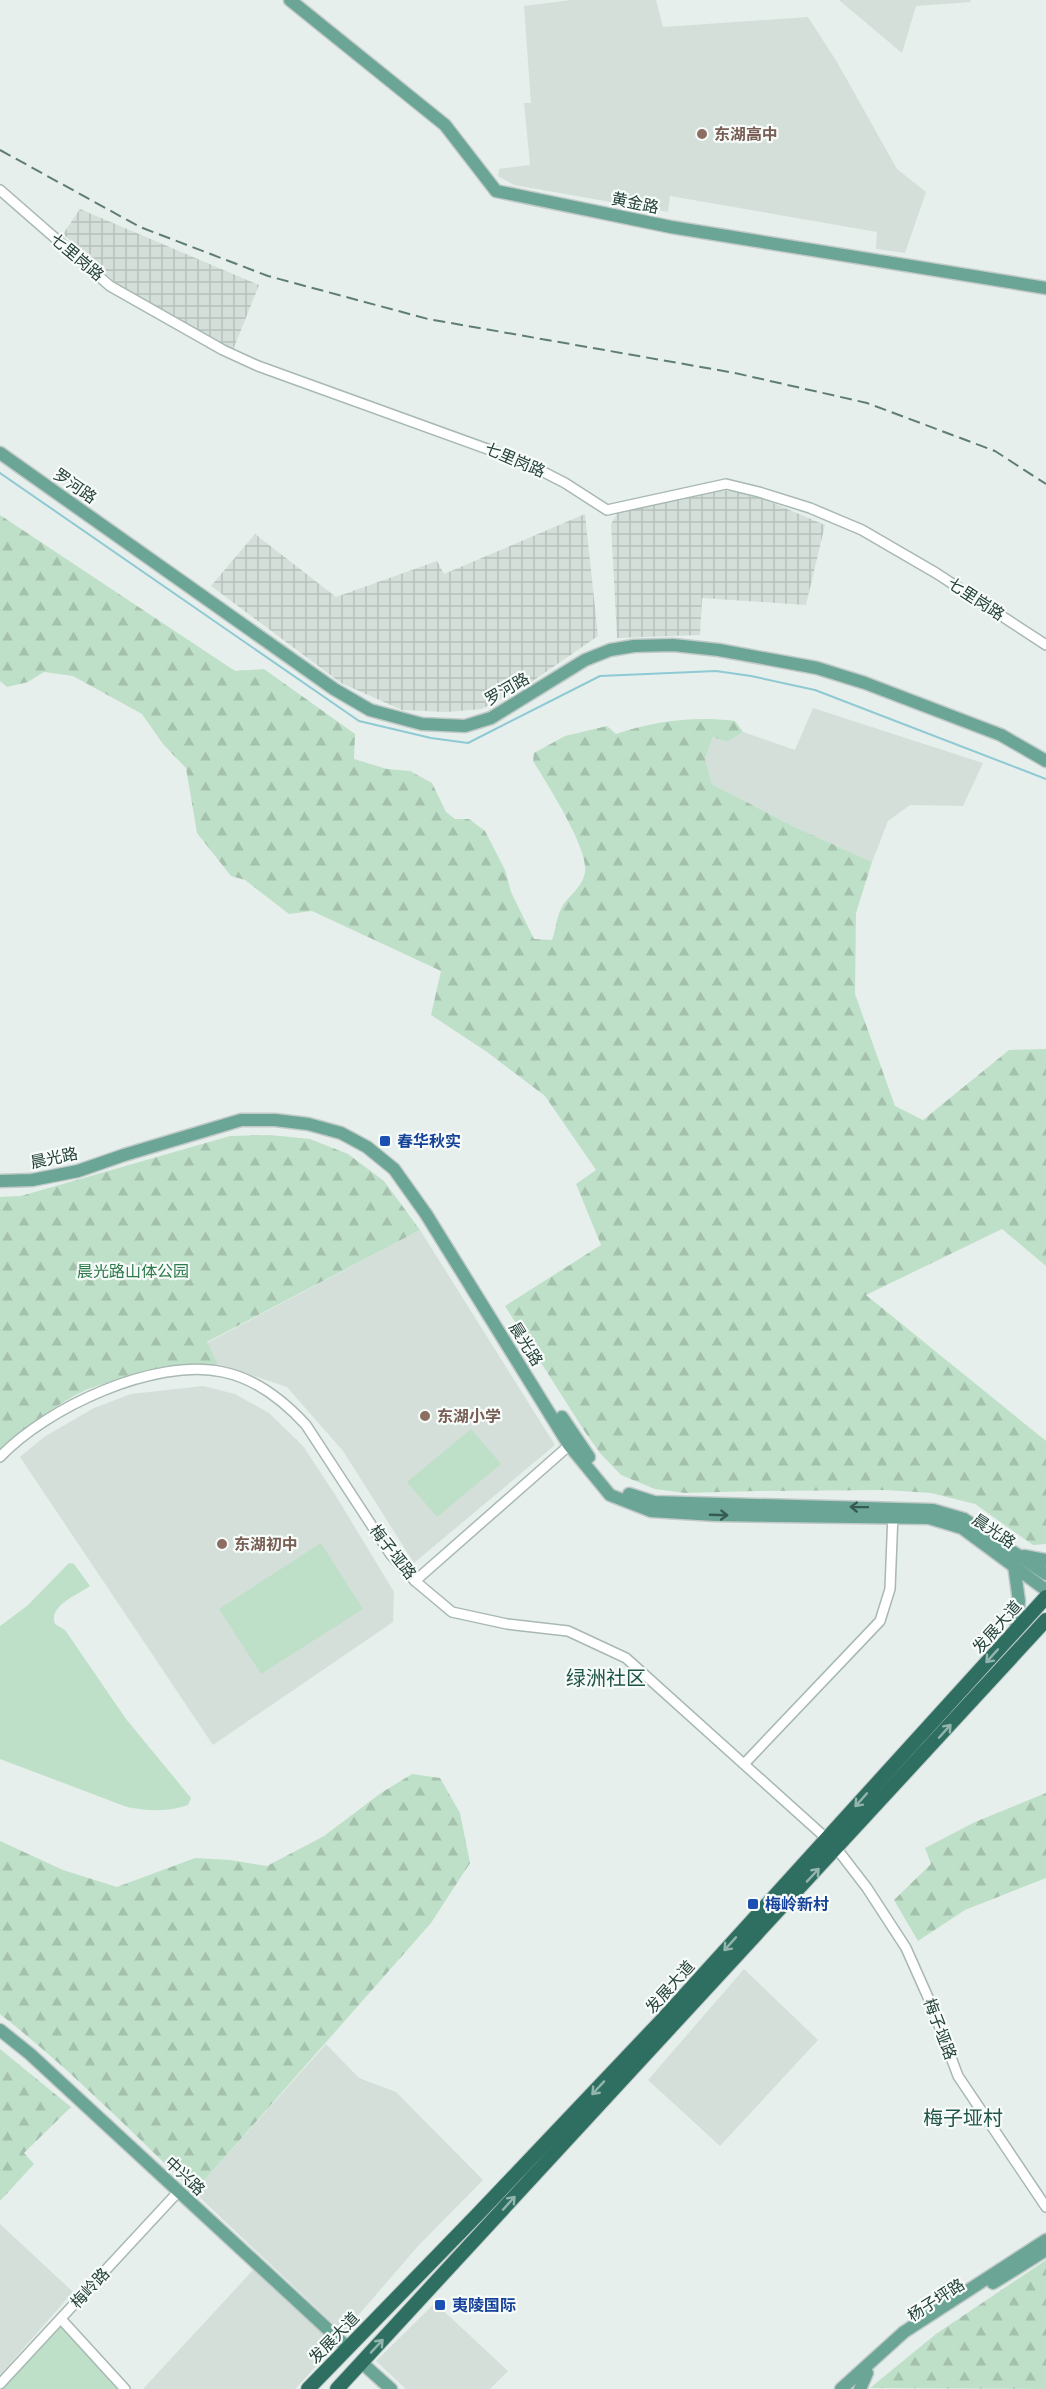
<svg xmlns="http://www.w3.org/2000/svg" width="1046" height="2389" viewBox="0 0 1046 2389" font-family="Poppins,'Noto Sans SC',sans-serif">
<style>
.built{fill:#d4dfda}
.industrial{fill:url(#industrial-grid)}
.green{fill:#bfe0c8}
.forest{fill:url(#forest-firs)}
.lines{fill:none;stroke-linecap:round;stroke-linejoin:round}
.stream{stroke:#8ec9d4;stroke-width:2}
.minor-casing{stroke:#a8b8b2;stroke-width:12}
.major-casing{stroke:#c2cac8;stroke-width:15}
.highway-casing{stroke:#c2cac8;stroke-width:16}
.minor{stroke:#fff;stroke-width:9}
.major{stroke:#6aa596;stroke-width:12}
.highway{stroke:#2f6f62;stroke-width:14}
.rail{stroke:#5f7d75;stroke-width:2;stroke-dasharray:12 6;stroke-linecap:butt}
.oneway{stroke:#365b51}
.oneway2{stroke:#93b5ae}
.education-dot{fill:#8d6e63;stroke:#f7fbf9;stroke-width:2}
.transit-dot{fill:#1a4fb4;stroke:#f7fbf9;stroke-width:2}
.labels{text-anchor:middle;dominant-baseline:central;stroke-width:4.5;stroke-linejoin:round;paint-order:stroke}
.education-label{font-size:16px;font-weight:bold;fill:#785e54;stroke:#f7fbf9;text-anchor:start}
.street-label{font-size:16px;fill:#24423a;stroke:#f7fbf9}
.transit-label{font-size:16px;font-weight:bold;fill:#164399;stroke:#f7fbf9;text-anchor:start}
.park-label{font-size:16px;fill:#2d7a4b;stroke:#f7fbf9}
.quarter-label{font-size:20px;fill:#1f5548;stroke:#f7fbf9}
</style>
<defs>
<pattern id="industrial-grid" width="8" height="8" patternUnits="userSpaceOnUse" patternTransform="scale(1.5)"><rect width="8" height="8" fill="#d4dfda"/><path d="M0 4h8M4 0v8" fill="none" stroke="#b6c1bc"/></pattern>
<pattern id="forest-firs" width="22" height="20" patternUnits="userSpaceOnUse" patternTransform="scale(1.5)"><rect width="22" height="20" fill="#bfe0c8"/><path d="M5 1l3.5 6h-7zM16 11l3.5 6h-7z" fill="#a4c1ad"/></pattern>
</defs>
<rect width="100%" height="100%" fill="#e6efeb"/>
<g class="built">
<path d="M 571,0 L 656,0 L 663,27 L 808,17 L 837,62 L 897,169 L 926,192 L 905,253 L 876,249 L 877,232 L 670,196 L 668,212 L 514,185 L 498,176 L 499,169 L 530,165 L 524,103 L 531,103 L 524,6 Z"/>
<path d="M 839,0 L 970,0 L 971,2 L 916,6 L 902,53 Z"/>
<path d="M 813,708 L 983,763 L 963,806 L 910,805 L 888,821 L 872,862 L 795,827 L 712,784 L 705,759 L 713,737 L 727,742 L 743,732 L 795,750 Z"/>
<path d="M 420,1230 L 555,1445 L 414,1563 L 343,1451 L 287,1387 L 218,1364 L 207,1343 Z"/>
<path d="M 203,1386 L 235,1394 L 269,1413 L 303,1446 L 336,1496 L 394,1592 L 393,1622 L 213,1745 L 20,1457 L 44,1437 L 94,1408 L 131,1394 Z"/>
<path d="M 744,1969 L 818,2040 L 720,2146 L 648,2080 Z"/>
<path d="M 326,2044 L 359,2078 L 396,2092 L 483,2180 L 418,2246 L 343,2333 L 194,2192 Z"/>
<path d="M 0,2224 L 73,2292 L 0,2375 Z"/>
<path d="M 254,2269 L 335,2346 L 295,2389 L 143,2389 Z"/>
<path d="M 435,2303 L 508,2371 L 490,2389 L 406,2389 L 376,2361 Z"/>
</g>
<g class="industrial">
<path d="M 80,209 L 259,285 L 233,350 L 148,305 L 119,286 L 63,234 Z"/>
<path d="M 721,490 L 752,494 L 825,525 L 806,605 L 702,598 L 700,635 L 617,638 L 611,524 L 618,512 Z"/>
<path d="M 585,514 L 598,636 L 524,687 L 482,709 L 447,712 L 402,710 L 341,683 L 211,586 L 255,534 L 336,597 L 437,561 L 444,574 Z"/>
</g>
<g class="green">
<path d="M 471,1429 L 501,1464 L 437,1517 L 407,1482 Z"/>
<path d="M 321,1543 L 363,1609 L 261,1674 L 219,1609 Z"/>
<path d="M 69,1563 L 74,1564 L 90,1586 C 77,1595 48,1606 55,1624 L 65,1630 L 126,1719 L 191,1798 L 188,1805 C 169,1812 147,1811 127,1807 L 0,1759 L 0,1626 L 27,1606 Z"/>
<path d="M 60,2325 L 118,2389 L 2,2389 Z"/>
</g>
<g class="forest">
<path d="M 0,515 L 235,671 L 264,669 L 355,734 L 354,759 L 387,769 L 410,771 L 432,783 L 446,812 L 455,819 L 469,819 L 485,831 L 505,870 L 511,892 L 534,939 L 552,940 C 556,930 556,919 561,909 C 568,895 582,889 585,872 C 589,849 546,782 533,761 L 534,753 L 565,736 L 607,726 L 616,734 C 655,721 694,716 735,721 L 743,732 L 727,742 L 713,737 L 705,759 L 712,784 L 795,827 L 872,862 L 856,913 L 855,994 L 895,1106 L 923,1120 L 1009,1050 L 1046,1049 L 1046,1266 L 1002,1229 L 866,1295 L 1046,1441 L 1046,1544 L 1033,1545 L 975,1504 L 931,1493 L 886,1490 L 757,1491 L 685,1493 L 655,1489 L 621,1475 L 600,1453 L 585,1432 L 505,1306 L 601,1245 L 576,1184 L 596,1170 L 545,1096 L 487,1052 L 431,1015 L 441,971 L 312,911 L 289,914 L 245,880 L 231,876 L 197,833 L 186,768 L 163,744 L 142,714 L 73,676 L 44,672 L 28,682 L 7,687 L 0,681 Z"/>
<path d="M 270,1135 L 310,1139 L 348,1154 L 384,1181 L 420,1230 L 207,1342 L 218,1364 C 175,1366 131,1373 91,1388 C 68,1396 19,1431 0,1449 L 0,1197 L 21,1196 L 230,1136 Z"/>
<path d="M 412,1774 L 440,1778 L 460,1813 L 470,1863 L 431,1923 L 194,2192 C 131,2131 69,2068 0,2014 L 0,1841 L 63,1870 L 117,1887 L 195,1858 L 230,1860 L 267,1866 L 324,1836 L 381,1793 Z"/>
<path d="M 1046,1793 L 1046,1878 L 965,1910 L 918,1941 L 894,1900 L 931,1864 L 925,1848 L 975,1822 Z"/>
<path d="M 0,2049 L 71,2107 L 24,2153 L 34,2164 L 0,2201 Z"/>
<path d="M 1046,2260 L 1046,2389 L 870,2388 L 936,2334 Z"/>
</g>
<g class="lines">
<path class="stream" d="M 0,473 L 359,721 L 431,738 L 468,743 L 600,676 L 716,671 L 751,676 L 815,690 L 1046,779"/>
<g class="minor-casing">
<g id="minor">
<path d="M 0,190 L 110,286 L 223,350 L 258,366 L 526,463 L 565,483 L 607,510 L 726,484 L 759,492 L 810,508 L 862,530 L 936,573 L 1046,645"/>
<path d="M 0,1457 C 46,1408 155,1357 223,1372 C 257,1379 284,1401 306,1425 L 391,1555 L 415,1581 L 452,1612 L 507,1624 L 568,1631 L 626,1658 L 826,1838"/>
<path d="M 415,1581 L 573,1442"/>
<path d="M 744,1764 L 880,1621 L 890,1589 L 893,1513"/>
<path d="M 837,1849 L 867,1888 L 906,1948 L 931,2004 L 958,2076 L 1046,2207"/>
<path d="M 61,2319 L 125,2389"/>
<path d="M 0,2384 L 178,2192"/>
</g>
</g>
<g class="major-casing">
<g id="major">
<path d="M 290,0 L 445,125 L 496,191 L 671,227 L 1046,288"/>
<path d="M 0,453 L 334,689 L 370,710 L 422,724 L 465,726 L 491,718 L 585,660 L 610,650 L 634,646 L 673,645 L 719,650 L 817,668 L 865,683 L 1001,735 L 1046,761"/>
<path d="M 0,1181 L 32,1180 L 78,1171 L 124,1155 L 241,1120 L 275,1120 L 308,1124 L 341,1133 L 367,1147 L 394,1169 L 426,1214 L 569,1445 L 610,1495 L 651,1511 L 715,1515 L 929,1518 L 962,1528 L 1046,1590"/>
<path d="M 562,1417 L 589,1457"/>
<path d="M 629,1494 L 654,1502 L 933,1510 L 964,1519 L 1046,1574"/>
<path d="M 1024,1556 L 1046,1560"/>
<path d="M 1014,1565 L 1019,1601 L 1016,1630"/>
<path d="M 0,2030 L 30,2054 L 347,2347"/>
<path d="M 993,2283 L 1046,2250"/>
<path d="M 362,2363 L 391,2389"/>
<path d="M 841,2389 L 904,2332 L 1046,2240"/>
<path d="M 860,2389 L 867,2373"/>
</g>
</g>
<g class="highway-casing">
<g id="highway">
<path d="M 308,2389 L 478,2214 L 662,2020 L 1046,1597"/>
<path d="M 337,2389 L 1046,1620"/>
</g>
</g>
<use href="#minor" class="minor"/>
<use href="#major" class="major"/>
<use href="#highway" class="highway"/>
<path class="rail" d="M 0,150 L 140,227 L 268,276 L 428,319 L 735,373 L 867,403 L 995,451 L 1046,484"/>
</g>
<defs><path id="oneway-shaft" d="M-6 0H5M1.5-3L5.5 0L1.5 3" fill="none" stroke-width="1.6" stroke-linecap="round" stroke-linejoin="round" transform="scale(1.5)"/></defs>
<g class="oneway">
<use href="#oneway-shaft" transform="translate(859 1507) rotate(-179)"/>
<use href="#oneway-shaft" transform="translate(719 1515) rotate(2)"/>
</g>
<g class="oneway2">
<use href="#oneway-shaft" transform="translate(992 1656) rotate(132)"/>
<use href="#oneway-shaft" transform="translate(945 1731) rotate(-48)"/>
<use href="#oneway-shaft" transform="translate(861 1800) rotate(132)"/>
<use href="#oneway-shaft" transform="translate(813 1875) rotate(-47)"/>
<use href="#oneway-shaft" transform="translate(730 1944) rotate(132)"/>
<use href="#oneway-shaft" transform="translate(598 2088) rotate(133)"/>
<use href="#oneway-shaft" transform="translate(509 2203) rotate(-48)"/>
<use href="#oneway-shaft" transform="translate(377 2346) rotate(-47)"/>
</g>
<g class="education-dot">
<circle cx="702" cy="134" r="6"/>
<circle cx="425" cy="1416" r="6"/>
<circle cx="222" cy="1544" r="6"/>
</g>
<g class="transit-dot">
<rect x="379" y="1135" width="12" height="12" rx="3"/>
<rect x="747" y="1898" width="12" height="12" rx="3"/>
<rect x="434" y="2299" width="12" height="12" rx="3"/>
</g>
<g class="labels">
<g class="education-label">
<text x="714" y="134">东湖高中</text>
<text x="437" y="1416">东湖小学</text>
<text x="234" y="1544">东湖初中</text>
</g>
<g class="street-label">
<text transform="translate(635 203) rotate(12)">黄金路</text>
<text transform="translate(77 257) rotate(40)">七里岗路</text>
<text transform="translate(515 460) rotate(23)">七里岗路</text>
<text transform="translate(75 486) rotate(35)">罗河路</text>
<text transform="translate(976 599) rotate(33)">七里岗路</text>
<text transform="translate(507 689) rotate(-30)">罗河路</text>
<text transform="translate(54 1158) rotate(-12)">晨光路</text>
<text transform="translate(526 1344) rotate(58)">晨光路</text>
<text transform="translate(994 1531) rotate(34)">晨光路</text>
<text transform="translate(393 1552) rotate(52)">梅子垭路</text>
<text transform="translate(997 1627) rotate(-48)">发展大道</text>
<text transform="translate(670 1987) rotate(-48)">发展大道</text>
<text transform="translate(940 2029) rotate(69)">梅子垭路</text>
<text transform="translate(185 2176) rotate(43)">中兴路</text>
<text transform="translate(90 2288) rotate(-47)">梅岭路</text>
<text transform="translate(936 2300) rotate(-33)">杨子坪路</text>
<text transform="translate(334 2338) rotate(-46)">发展大道</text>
</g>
<g class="transit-label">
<text x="397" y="1141">春华秋实</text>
<text x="765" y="1904">梅岭新村</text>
<text x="452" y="2305">夷陵国际</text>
</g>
<g class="park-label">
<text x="133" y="1271">晨光路山体公园</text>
</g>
<g class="quarter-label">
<text x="606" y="1678">绿洲社区</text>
<text x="963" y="2118">梅子垭村</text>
</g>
</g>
</svg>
